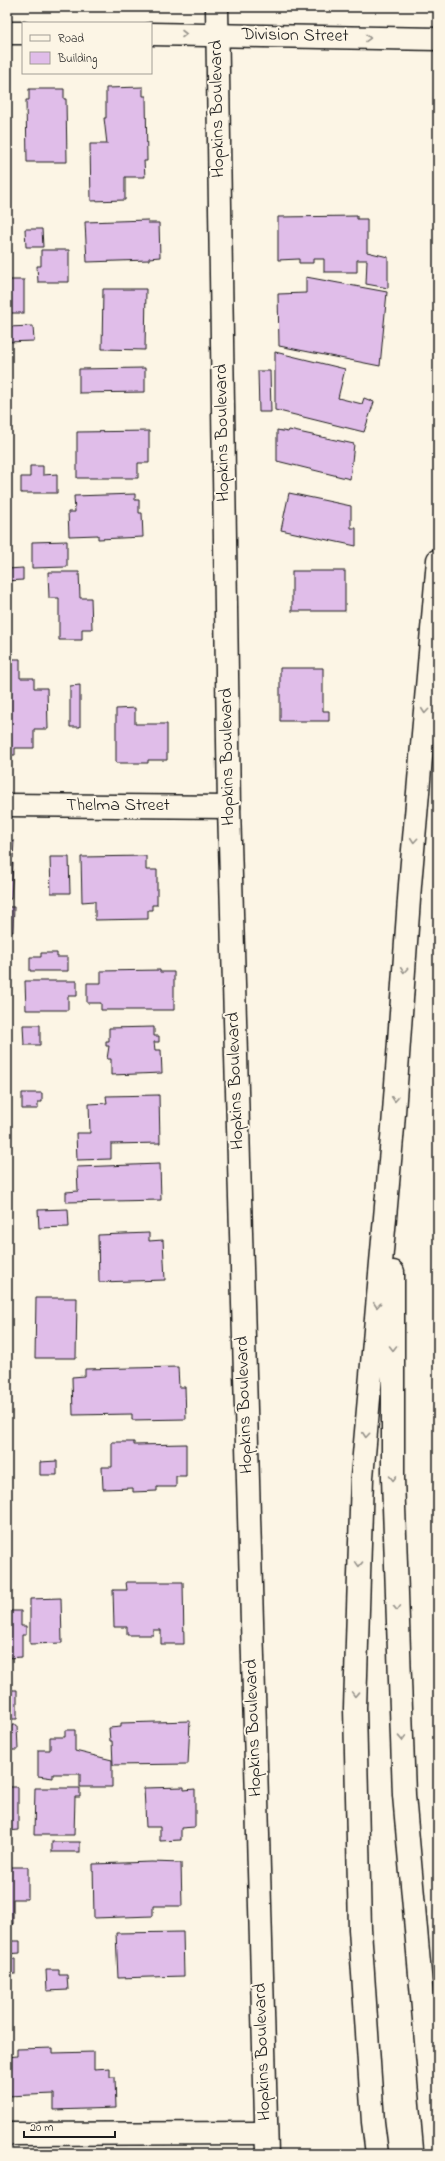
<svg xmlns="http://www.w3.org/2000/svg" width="445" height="2161" viewBox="0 0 445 2161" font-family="'Indie Flower',sans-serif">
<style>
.building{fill:#e0bde9;stroke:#1c1c1c}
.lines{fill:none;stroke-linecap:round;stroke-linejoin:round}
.minor-casing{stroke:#1c1c1c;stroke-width:25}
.secondary-casing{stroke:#1c1c1c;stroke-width:25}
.motorway-casing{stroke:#1c1c1c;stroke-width:25}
.minor{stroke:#fcf5e5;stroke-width:22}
.secondary{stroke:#fcf5e5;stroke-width:22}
.motorway{stroke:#fcf5e5;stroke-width:22}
.oneway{stroke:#97938b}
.labels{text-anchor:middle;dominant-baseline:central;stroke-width:4;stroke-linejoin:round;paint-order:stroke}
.street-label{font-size:18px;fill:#1c1c1c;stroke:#fcf5e5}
</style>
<rect width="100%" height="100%" fill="#fcf5e5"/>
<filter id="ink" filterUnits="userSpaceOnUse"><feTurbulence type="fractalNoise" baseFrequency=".025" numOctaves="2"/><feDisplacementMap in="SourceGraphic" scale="8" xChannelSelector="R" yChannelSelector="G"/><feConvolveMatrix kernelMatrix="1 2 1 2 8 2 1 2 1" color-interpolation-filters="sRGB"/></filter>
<g filter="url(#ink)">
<g class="building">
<path d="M 143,87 L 143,96 L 146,96 L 147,161 L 144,161 L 145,177 L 125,177 L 125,200 L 91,201 L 90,144 L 107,144 L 104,118 L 106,118 L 106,88 Z"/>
<path d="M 29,89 L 64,89 L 64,99 L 66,99 L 67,162 L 27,162 L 26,100 L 29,100 Z"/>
<path d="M 357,216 L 357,219 L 367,219 L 367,252 L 388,257 L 388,288 L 366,284 L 367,260 L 357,260 L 357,272 L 324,272 L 324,259 L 313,259 L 313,263 L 299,263 L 299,259 L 278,260 L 278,217 Z"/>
<path d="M 148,220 L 148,223 L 159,223 L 160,257 L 149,258 L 149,260 L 87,262 L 85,222 Z"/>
<path d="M 25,229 L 42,229 L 43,247 L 26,247 Z"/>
<path d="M 41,250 L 69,250 L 69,282 L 38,282 L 37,266 L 41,266 Z"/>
<path d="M 306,277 L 387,292 L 380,366 L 279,346 L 278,294 L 306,293 Z"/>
<rect x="7" y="280" width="17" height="33"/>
<path d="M 103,289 L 146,289 L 145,350 L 102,349 Z"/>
<path d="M 33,326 L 34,341 L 7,342 L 7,327 Z"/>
<path d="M 275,352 L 345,369 L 338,398 L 362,404 L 364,398 L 374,402 L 364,432 L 275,410 Z"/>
<path d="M 145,368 L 145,392 L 79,393 L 79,369 Z"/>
<path d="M 258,371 L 270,371 L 271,412 L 259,412 Z"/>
<path d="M 277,430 L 288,432 L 289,430 L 354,444 L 350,479 L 277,461 Z"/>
<path d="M 149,431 L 149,463 L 138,463 L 138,478 L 77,478 L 77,432 Z"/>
<path d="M 30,466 L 43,466 L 43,475 L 57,474 L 57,493 L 21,493 L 21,477 L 30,477 Z"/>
<path d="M 289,493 L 351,506 L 351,528 L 356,528 L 356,546 L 281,530 Z"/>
<path d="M 135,494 L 135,500 L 139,500 L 139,513 L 142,513 L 143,537 L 98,539 L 98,535 L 69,536 L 68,512 L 75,512 L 74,496 Z"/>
<path d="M 67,541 L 67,567 L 32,568 L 32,542 Z"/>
<path d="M 23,568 L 23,580 L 7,581 L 7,569 Z"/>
<rect x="292" y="571" width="53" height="40"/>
<path d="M 48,572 L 79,572 L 80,598 L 91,598 L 92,629 L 82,629 L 82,640 L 59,640 L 59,598 L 49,598 Z"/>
<path d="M 7,659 L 20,659 L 20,678 L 34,678 L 34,688 L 47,688 L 48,729 L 34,729 L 34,748 L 15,748 L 15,755 L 7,755 Z"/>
<path d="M 280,668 L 323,668 L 323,711 L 329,711 L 329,721 L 280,721 Z"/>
<path d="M 80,685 L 80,727 L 70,727 L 70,686 Z"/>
<path d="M 135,708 L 135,724 L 167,724 L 167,760 L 148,760 L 148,763 L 116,763 L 116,709 Z"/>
<path d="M 7,840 L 14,841 L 13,858 L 7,858 Z"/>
<path d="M 146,856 L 146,870 L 157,870 L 157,905 L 152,905 L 152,910 L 148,910 L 148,919 L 95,920 L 95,901 L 82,902 L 81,857 Z"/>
<path d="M 50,857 L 69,857 L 70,893 L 51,893 Z"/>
<path d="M 7,863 L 13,863 L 11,899 L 7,899 Z"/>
<path d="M 7,907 L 14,907 L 13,932 L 7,931 Z"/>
<path d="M 41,953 L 57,953 L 57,957 L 68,957 L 68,971 L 30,971 L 30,957 L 41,957 Z"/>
<path d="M 160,970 L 160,972 L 174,972 L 174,1010 L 101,1010 L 101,1003 L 87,1003 L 87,983 L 101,983 L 101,971 Z"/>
<path d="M 25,981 L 77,981 L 77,996 L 68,996 L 68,1010 L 26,1010 Z"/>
<path d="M 23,1025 L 40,1025 L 40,1045 L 24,1045 Z"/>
<path d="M 154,1027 L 154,1036 L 159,1036 L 159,1042 L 154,1042 L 155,1050 L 161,1050 L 162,1073 L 111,1075 L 111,1059 L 107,1059 L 109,1046 L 106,1046 L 106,1041 L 109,1041 L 109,1028 Z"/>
<path d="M 22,1093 L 42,1093 L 42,1102 L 38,1102 L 38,1109 L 22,1109 Z"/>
<path d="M 159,1095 L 160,1143 L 111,1144 L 111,1159 L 77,1160 L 76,1133 L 90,1133 L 89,1104 L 107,1103 L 106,1096 Z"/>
<path d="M 160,1164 L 161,1200 L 66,1202 L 66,1192 L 78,1191 L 77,1167 Z"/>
<path d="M 68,1209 L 69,1227 L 39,1228 L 38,1210 Z"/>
<path d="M 149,1233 L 149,1241 L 163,1240 L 165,1280 L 99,1282 L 98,1235 Z"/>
<path d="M 36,1298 L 77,1298 L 76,1358 L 35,1358 Z"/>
<path d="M 178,1367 L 179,1387 L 185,1387 L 186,1419 L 132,1420 L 132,1414 L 73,1415 L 72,1377 L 85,1376 L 85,1369 Z"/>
<path d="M 112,1442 L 134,1442 L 134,1445 L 186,1444 L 186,1476 L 176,1476 L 176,1487 L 157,1487 L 157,1491 L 133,1492 L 133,1488 L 103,1489 L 102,1467 L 112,1467 Z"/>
<path d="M 57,1461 L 57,1475 L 40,1475 L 40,1462 Z"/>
<path d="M 126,1582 L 183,1582 L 184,1644 L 161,1644 L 161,1630 L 153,1630 L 153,1635 L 127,1635 L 127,1627 L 114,1627 L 113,1590 L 127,1590 Z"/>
<path d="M 61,1598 L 62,1643 L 30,1644 L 30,1599 Z"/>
<path d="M 7,1611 L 21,1611 L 21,1626 L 26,1626 L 26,1635 L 22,1635 L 22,1657 L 7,1658 Z"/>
<path d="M 7,1676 L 7,1690 L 17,1690 L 17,1719 L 7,1719 Z"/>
<path d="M 190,1721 L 188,1764 L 113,1765 L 112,1741 L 110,1741 L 109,1728 L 121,1727 L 121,1723 Z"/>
<path d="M 7,1725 L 17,1725 L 18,1750 L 7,1750 Z"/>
<path d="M 65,1730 L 75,1730 L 75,1751 L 112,1760 L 112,1787 L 80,1787 L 80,1774 L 53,1774 L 53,1778 L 38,1776 L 38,1750 L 50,1750 L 50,1737 L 65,1737 Z"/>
<path d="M 7,1787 L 18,1787 L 18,1830 L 7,1831 Z"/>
<path d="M 184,1787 L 184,1790 L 195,1789 L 195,1827 L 181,1828 L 181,1840 L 160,1841 L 160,1827 L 146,1827 L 144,1788 Z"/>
<path d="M 35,1788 L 80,1788 L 80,1797 L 75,1797 L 74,1835 L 34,1835 Z"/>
<rect x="52" y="1842" width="28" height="10"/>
<path d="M 152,1862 L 181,1863 L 182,1906 L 153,1906 L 153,1916 L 94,1918 L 93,1864 Z"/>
<path d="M 7,1867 L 28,1867 L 28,1899 L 13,1899 L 13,1924 L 7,1924 Z"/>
<path d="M 183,1932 L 184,1976 L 118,1978 L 116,1933 Z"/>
<path d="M 7,1941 L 20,1941 L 20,1953 L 7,1954 Z"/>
<rect x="7" y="1959" width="8" height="15"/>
<path d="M 46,1970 L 59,1970 L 59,1975 L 67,1975 L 68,1990 L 47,1991 Z"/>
<path d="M 53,2048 L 53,2053 L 94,2052 L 94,2069 L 110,2068 L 110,2077 L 115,2077 L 116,2108 L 54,2110 L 54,2094 L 7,2096 L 7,2057 L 17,2056 L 17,2049 Z"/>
</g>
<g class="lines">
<g class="minor-casing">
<g id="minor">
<path d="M 217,7 L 229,807 L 267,2154"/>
<path d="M 7,805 L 229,807"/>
<path d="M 7,2134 L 265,2133"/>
</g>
</g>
<g class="secondary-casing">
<g id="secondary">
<path d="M 7,33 L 23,33"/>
<path d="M 151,34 L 438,39"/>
</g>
</g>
<g class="motorway-casing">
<g id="motorway">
<path d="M 393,1272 L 393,1478 L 404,1795 L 436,2154"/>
<path d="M 377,2154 L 373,2122 L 360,1929 L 355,1708 L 362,1477 L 393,1127 L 410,885 L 438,560"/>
</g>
</g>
<use href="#minor" class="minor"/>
<use href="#secondary" class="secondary"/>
<use href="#motorway" class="motorway"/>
</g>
<defs><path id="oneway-chevron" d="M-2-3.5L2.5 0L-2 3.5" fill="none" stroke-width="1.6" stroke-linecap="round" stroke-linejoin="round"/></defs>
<g class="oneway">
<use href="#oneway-chevron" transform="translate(184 34)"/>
<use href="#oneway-chevron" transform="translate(368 38) rotate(1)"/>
<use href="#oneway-chevron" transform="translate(425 711) rotate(95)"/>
<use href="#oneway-chevron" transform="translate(414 840) rotate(95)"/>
<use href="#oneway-chevron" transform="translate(404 970) rotate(94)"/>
<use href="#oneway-chevron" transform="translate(395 1099) rotate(94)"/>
<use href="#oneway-chevron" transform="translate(377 1305) rotate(95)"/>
<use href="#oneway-chevron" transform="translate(393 1348) rotate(90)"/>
<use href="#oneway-chevron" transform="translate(366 1435) rotate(95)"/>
<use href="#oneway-chevron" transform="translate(393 1478) rotate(89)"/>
<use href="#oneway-chevron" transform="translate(359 1564) rotate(92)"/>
<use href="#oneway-chevron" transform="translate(397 1608) rotate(88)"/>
<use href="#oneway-chevron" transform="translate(355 1694) rotate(92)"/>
<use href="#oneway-chevron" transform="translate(402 1738) rotate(88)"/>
</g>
</g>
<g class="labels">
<g class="street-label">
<text transform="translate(295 36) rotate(1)">Division Street</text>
<text transform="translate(218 109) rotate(-91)">Hopkins Boulevard</text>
<text transform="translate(223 433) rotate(-91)">Hopkins Boulevard</text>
<text transform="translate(228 757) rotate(-91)">Hopkins Boulevard</text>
<text x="118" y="806">Thelma Street</text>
<text transform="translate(236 1081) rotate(-92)">Hopkins Boulevard</text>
<text transform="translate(245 1405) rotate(-92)">Hopkins Boulevard</text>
<text transform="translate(254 1728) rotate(-92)">Hopkins Boulevard</text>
<text transform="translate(263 2052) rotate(-92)">Hopkins Boulevard</text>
</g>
</g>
<rect width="445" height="2161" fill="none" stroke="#fcf5e5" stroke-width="24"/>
<rect x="12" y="12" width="421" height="2137" fill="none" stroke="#1c1c1c" stroke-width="1.5" filter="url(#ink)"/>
<rect x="22" y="22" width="130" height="52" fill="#fcf5e5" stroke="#a29e95"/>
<rect x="30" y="35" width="20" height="6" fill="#fcf5e5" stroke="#a29e95"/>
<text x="58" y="42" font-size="12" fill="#1c1c1c">Road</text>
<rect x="30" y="52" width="20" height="12" fill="#e0bde9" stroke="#a29e95"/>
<text x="58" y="62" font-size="12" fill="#1c1c1c">Building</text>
<path d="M24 2131v6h91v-6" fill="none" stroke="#1c1c1c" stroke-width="2"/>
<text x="30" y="2131" font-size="12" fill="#1c1c1c" stroke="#fcf5e5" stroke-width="3" paint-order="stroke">20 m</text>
</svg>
